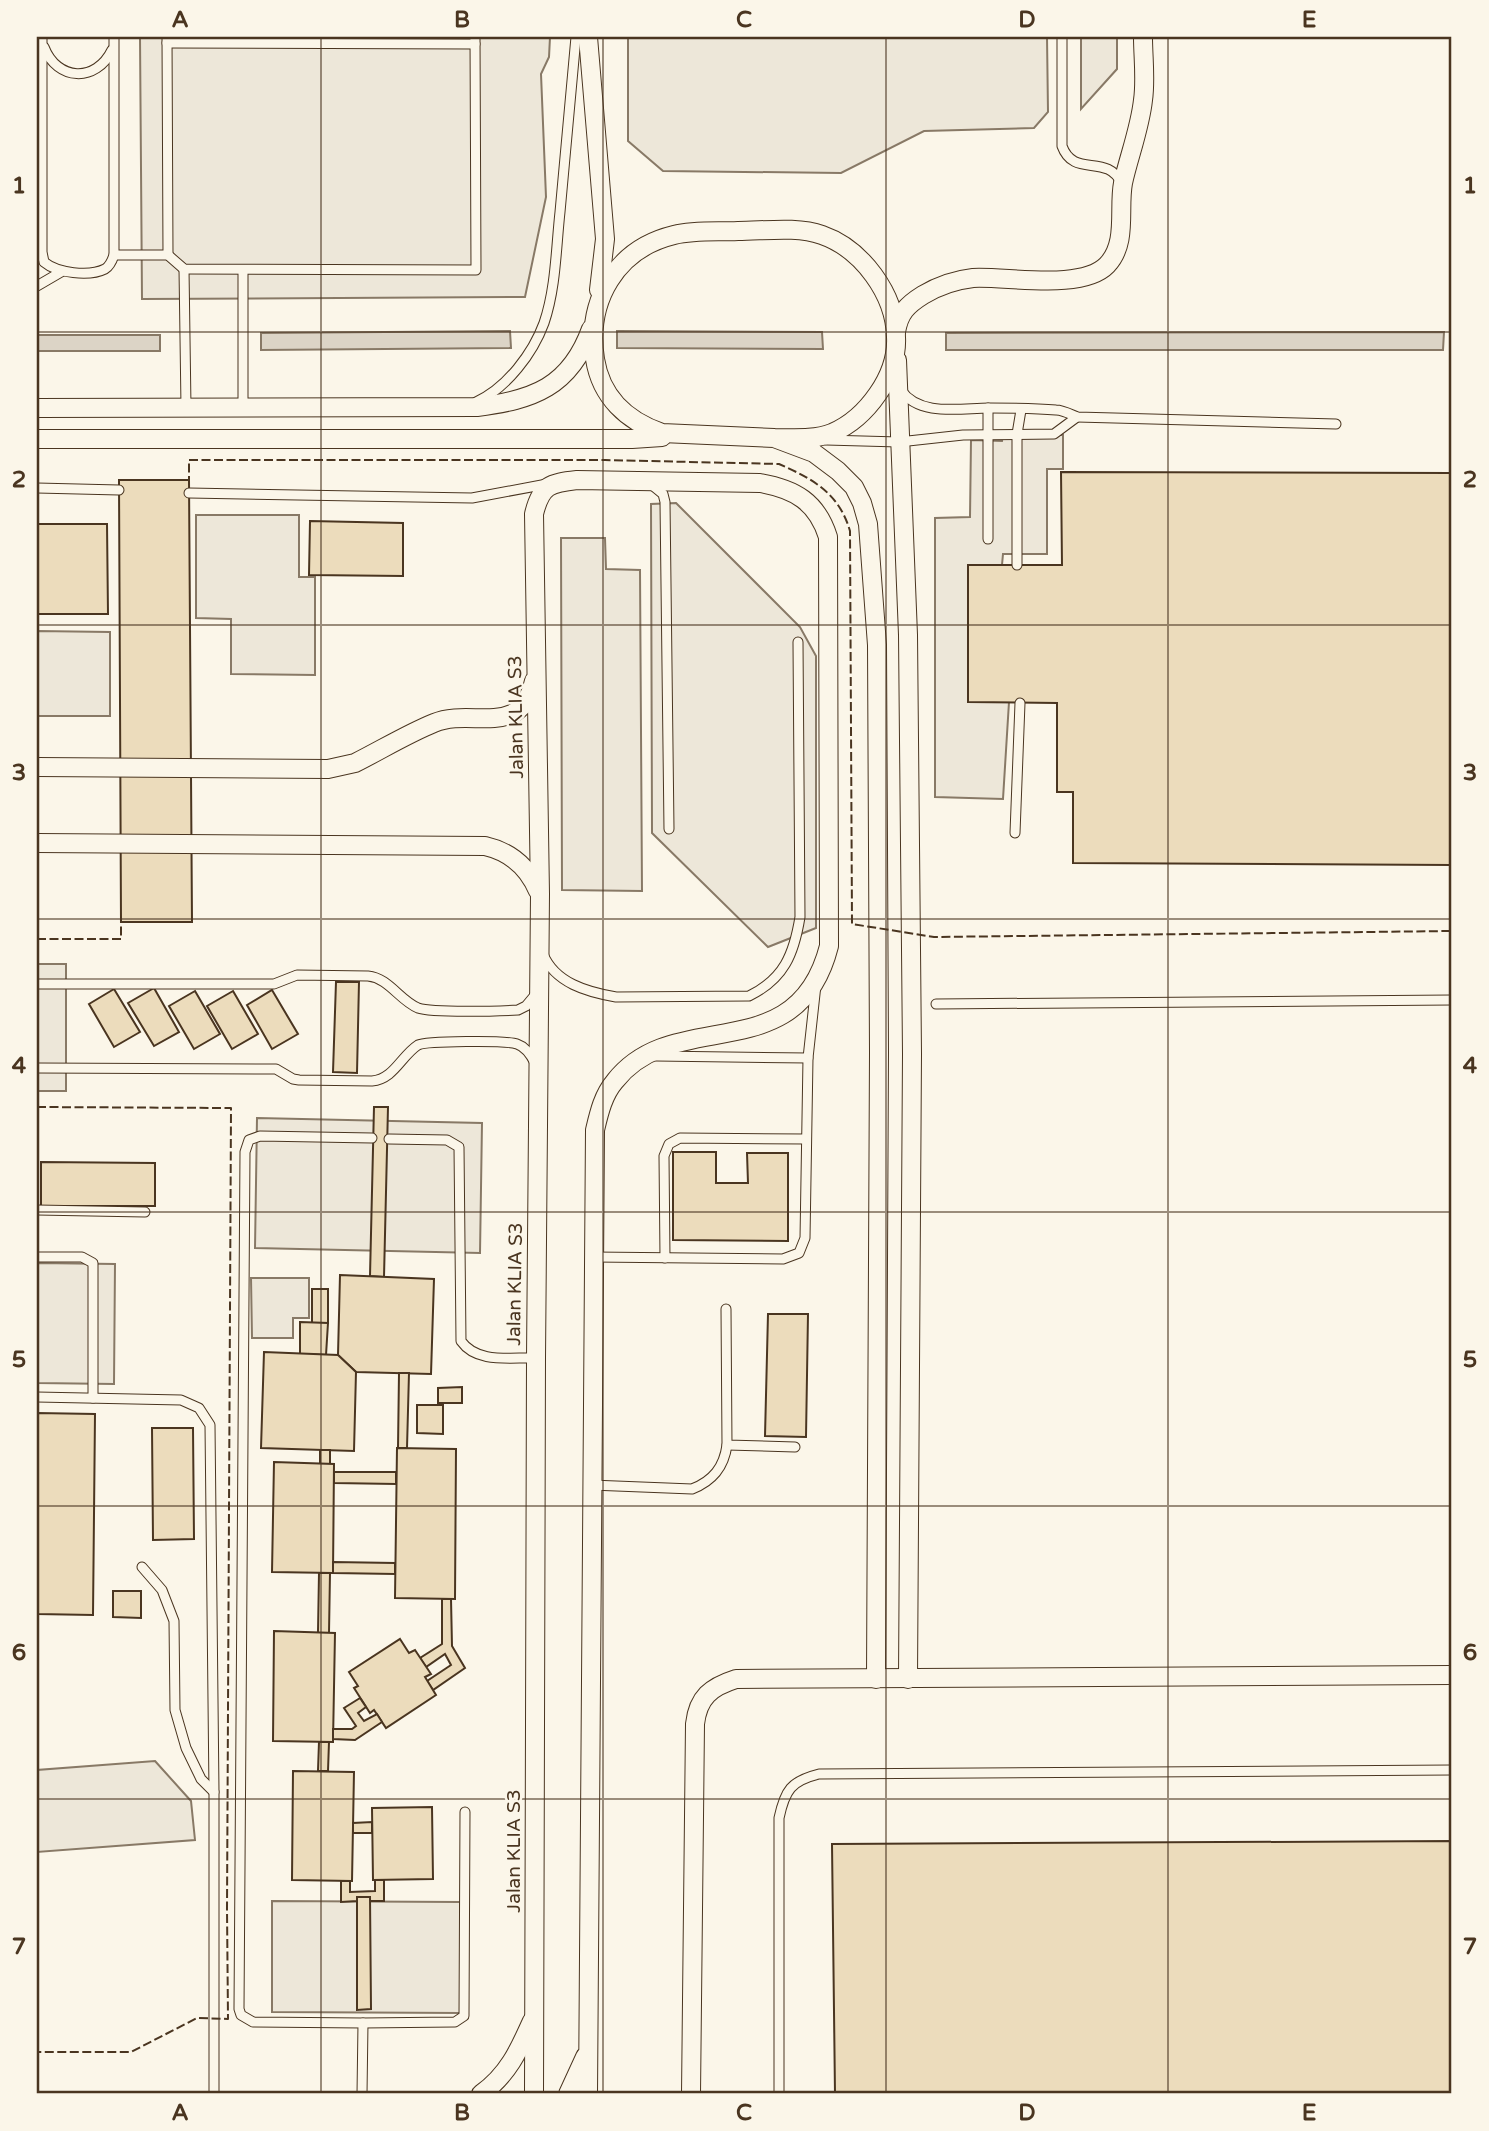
<svg xmlns="http://www.w3.org/2000/svg" width="1489" height="2131" viewBox="0 0 1489 2131" font-family="'Varela Round',sans-serif">
<style>
.parking{fill:#ede7d9;stroke:#887966;stroke-width:2}
.water{fill:#dcd4c6;stroke:#887966;stroke-width:2}
.building{fill:#ecdcbc;stroke:#4a3520;stroke-width:2}
.lines{fill:none;stroke-linecap:round;stroke-linejoin:round}
.service-casing{stroke:#4a3520;stroke-width:11}
.minor-casing{stroke:#4a3520;stroke-width:20}
.service{stroke:#fbf6e9;stroke-width:9}
.minor{stroke:#fbf6e9;stroke-width:18}
.fence{stroke:#4a3520;stroke-width:2;stroke-dasharray:9 3.5;stroke-linecap:butt}
.grid{fill:none;stroke:#4a3520;stroke-width:2;stroke-opacity:0.55}
.labels{text-anchor:middle;dominant-baseline:central;stroke-width:5;stroke-linejoin:round;paint-order:stroke}
.street-label{font-size:19px;fill:#4a3520;stroke:#fbf6e9}
.neatline{fill:none;stroke:#4a3520;stroke-width:2.5}
.grid-label{font-size:23px;text-anchor:middle;font-weight:bold;fill:#4a3520}
</style>
<rect width="100%" height="100%" fill="#fbf6e9"/>
<g class="parking">
<path d="M 140,37 L 550,37 L 549,57 L 541,74 L 546,197 L 525,297 L 142,299 Z"/>
<path d="M 628,37 L 1047,37 L 1048,112 L 1034,128 L 924,131 L 841,173 L 663,171 L 628,141 Z"/>
<path d="M 1081,37 L 1117,37 L 1117,69 L 1081,109 Z"/>
<path d="M 1003,435 L 1063,435 L 1063,469 L 1047,469 L 1047,554 L 1003,554 L 1002,565 L 968,565 L 968,702 L 1009,702 L 1003,799 L 935,797 L 935,518 L 970,517 L 971,440 L 1002,441 Z"/>
<path d="M 676,503 L 800,627 L 816,656 L 816,928 L 768,947 L 652,833 L 651,504 Z"/>
<path d="M 196,515 L 299,515 L 299,577 L 315,577 L 315,675 L 231,674 L 231,619 L 196,618 Z"/>
<path d="M 561,538 L 605,538 L 606,569 L 640,570 L 642,891 L 562,890 Z"/>
<path d="M 37,631 L 110,632 L 110,716 L 37,716 Z"/>
<rect x="37" y="964" width="29" height="127"/>
<path d="M 257,1118 L 482,1123 L 480,1253 L 255,1248 Z"/>
<path d="M 37,1263 L 115,1264 L 114,1384 L 37,1383 Z"/>
<path d="M 251,1278 L 309,1278 L 309,1318 L 293,1318 L 293,1338 L 252,1338 Z"/>
<path d="M 155,1761 L 191,1801 L 195,1840 L 37,1852 L 37,1770 Z"/>
<path d="M 272,1901 L 460,1902 L 460,2013 L 272,2012 Z"/>
</g>
<g class="water">
<path d="M 510,331 L 511,348 L 261,350 L 261,333 Z"/>
<path d="M 617,331 L 822,332 L 823,349 L 617,348 Z"/>
<path d="M 1444,332 L 1443,350 L 946,350 L 946,333 Z"/>
<rect x="37" y="335" width="123" height="16"/>
</g>
<g class="building">
<path d="M 1061,472 L 1451,473 L 1452,865 L 1073,863 L 1073,792 L 1057,792 L 1057,703 L 968,702 L 968,565 L 1062,565 Z"/>
<path d="M 119,480 L 189,480 L 192,922 L 121,922 Z"/>
<path d="M 310,521 L 403,523 L 403,576 L 309,575 Z"/>
<path d="M 37,524 L 107,524 L 108,614 L 37,614 Z"/>
<path d="M 336,982 L 359,982 L 357,1073 L 333,1072 Z"/>
<path d="M 154,988 L 179,1032 L 154,1046 L 128,1003 Z"/>
<path d="M 114,989 L 140,1032 L 114,1047 L 89,1004 Z"/>
<path d="M 272,990 L 298,1034 L 272,1049 L 247,1005 Z"/>
<path d="M 195,991 L 220,1034 L 194,1049 L 169,1006 Z"/>
<path d="M 233,991 L 258,1034 L 232,1049 L 207,1006 Z"/>
<path d="M 374,1107 L 388,1107 L 384,1277 L 370,1276 Z"/>
<path d="M 673,1152 L 716,1152 L 716,1183 L 748,1183 L 747,1153 L 788,1153 L 788,1241 L 673,1240 Z"/>
<path d="M 41,1162 L 155,1163 L 155,1206 L 41,1206 Z"/>
<path d="M 340,1275 L 434,1279 L 431,1374 L 356,1372 L 338,1355 Z"/>
<rect x="312" y="1289" width="16" height="34"/>
<path d="M 768,1314 L 808,1314 L 806,1437 L 765,1436 Z"/>
<path d="M 300,1322 L 328,1323 L 326,1355 L 300,1354 Z"/>
<path d="M 264,1352 L 338,1355 L 356,1372 L 354,1451 L 261,1448 Z"/>
<path d="M 399,1373 L 409,1373 L 407,1448 L 398,1448 Z"/>
<path d="M 462,1387 L 462,1403 L 438,1403 L 438,1388 Z"/>
<path d="M 417,1405 L 443,1405 L 443,1434 L 417,1433 Z"/>
<path d="M 37,1413 L 95,1414 L 93,1615 L 37,1614 Z"/>
<path d="M 152,1428 L 193,1428 L 194,1539 L 153,1540 Z"/>
<path d="M 397,1448 L 456,1449 L 455,1599 L 395,1598 Z"/>
<rect x="320" y="1450" width="10" height="14"/>
<path d="M 274,1462 L 334,1464 L 333,1573 L 272,1572 Z"/>
<path d="M 334,1472 L 396,1472 L 396,1484 L 334,1483 Z"/>
<path d="M 333,1562 L 395,1563 L 395,1574 L 333,1573 Z"/>
<path d="M 319,1573 L 330,1573 L 329,1633 L 318,1633 Z"/>
<path d="M 113,1591 L 141,1591 L 141,1618 L 113,1617 Z"/>
<path d="M 442,1599 L 451,1599 L 452,1646 L 465,1668 L 433,1690 L 427,1681 L 451,1665 L 445,1654 L 426,1667 L 420,1658 L 442,1644 Z"/>
<path d="M 274,1631 L 335,1633 L 333,1742 L 273,1741 Z"/>
<path d="M 400,1639 L 409,1653 L 415,1650 L 431,1674 L 425,1677 L 436,1695 L 386,1728 L 374,1710 L 370,1713 L 354,1688 L 358,1686 L 349,1672 Z"/>
<path d="M 360,1698 L 366,1707 L 358,1713 L 364,1721 L 377,1714 L 382,1722 L 355,1740 L 333,1739 L 333,1729 L 352,1729 L 356,1726 L 344,1708 Z"/>
<path d="M 319,1742 L 329,1742 L 328,1771 L 318,1771 Z"/>
<path d="M 293,1771 L 354,1772 L 352,1881 L 292,1880 Z"/>
<path d="M 432,1807 L 433,1879 L 373,1880 L 372,1808 Z"/>
<path d="M 372,1822 L 372,1833 L 353,1833 L 353,1823 Z"/>
<path d="M 1452,1841 L 1452,2094 L 835,2094 L 832,1844 Z"/>
<path d="M 375,1880 L 384,1880 L 384,1901 L 370,1901 L 370,1897 L 357,1897 L 357,1901 L 341,1902 L 341,1881 L 350,1881 L 350,1892 L 375,1891 Z"/>
<path d="M 357,1897 L 370,1897 L 371,2009 L 357,2010 Z"/>
</g>
<g class="lines">
<g class="service-casing">
<g id="service">
<path d="M 42,37 L 42,252 L 44,262 C 57,273 89,277 105,269 C 110,266 112,261 114,255 L 114,37"/>
<path d="M 167,37 L 168,255"/>
<path d="M 1062,37 L 1062,146 C 1074,179 1107,152 1122,184"/>
<path d="M 167,43 L 475,44"/>
<path d="M 44,47 C 57,81 96,83 112,50"/>
<path d="M 114,255 L 168,255 L 184,269 L 476,270 L 475,37"/>
<path d="M 184,269 L 186,407"/>
<path d="M 37,286 L 61,272"/>
<path d="M 901,390 C 919,417 961,408 989,408 C 1011,408 1034,408 1056,410 C 1063,410 1070,414 1077,417 L 1336,424"/>
<path d="M 476,402 C 507,388 533,353 544,323 C 556,288 556,248 560,212 C 565,153 571,95 576,37"/>
<path d="M 243,407 L 243,270"/>
<path d="M 826,440 L 899,442 L 963,435 L 1054,434 L 1077,417"/>
<path d="M 652,485 L 663,494 L 665,502 L 669,829"/>
<path d="M 37,488 L 119,490"/>
<path d="M 189,493 L 472,498 L 547,484"/>
<path d="M 988,539 L 988,408"/>
<path d="M 1017,565 L 1017,434 L 1021,410"/>
<path d="M 1015,833 L 1020,703"/>
<path d="M 543,954 C 555,983 587,992 616,997 L 749,996 C 784,979 794,954 800,917 L 798,642"/>
<path d="M 37,984 L 274,984 L 297,975 L 368,976 C 389,978 399,1000 418,1008 C 432,1013 500,1011 518,1010 L 526,1006 L 536,994"/>
<path d="M 936,1004 L 1452,1000"/>
<path d="M 656,1056 L 808,1058"/>
<path d="M 37,1068 L 276,1069 L 293,1079 L 299,1080 L 372,1081 C 394,1079 401,1056 418,1045 C 426,1041 506,1040 517,1044 C 526,1047 531,1055 535,1063"/>
<path d="M 389,1139 L 447,1140 L 459,1147 L 461,1341 C 477,1364 511,1357 536,1358"/>
<path d="M 37,1210 L 145,1212"/>
<path d="M 37,1257 L 82,1257 L 93,1263 L 93,1398"/>
<path d="M 593,1257 L 783,1259 L 799,1253 L 805,1238 L 808,1058 L 816,985"/>
<path d="M 665,1258 L 664,1156 L 669,1144 L 680,1138 L 806,1139"/>
<path d="M 726,1309 L 727,1445 L 795,1447"/>
<path d="M 37,1397 L 181,1400 L 199,1408 L 210,1425 L 214,1792 L 214,2094"/>
<path d="M 591,1485 L 692,1489 C 713,1481 724,1467 727,1445"/>
<path d="M 142,1567 L 162,1590 L 174,1621 L 175,1710 L 186,1748 L 201,1779 L 214,1792"/>
<path d="M 363,2023 L 455,2022 L 464,2016 L 465,1812"/>
<path d="M 362,2094 L 363,2023 L 253,2022 L 241,2015 L 239,2009 L 245,1152 L 249,1140 L 260,1136 L 372,1138"/>
<path d="M 779,2094 L 779,1818 C 785,1790 791,1781 819,1774 L 1452,1770"/>
</g>
</g>
<g class="minor-casing">
<g id="minor">
<path d="M 588,37 L 605,239 L 599,290"/>
<path d="M 896,332 C 899,313 907,305 923,295 C 938,286 955,280 973,278 C 1007,276 1082,291 1107,265 C 1128,243 1118,209 1123,183 C 1129,156 1140,128 1143,100 C 1146,80 1143,57 1143,37"/>
<path d="M 897,360 L 908,635 L 912,1054 L 908,1679"/>
<path d="M 37,408 L 477,407 C 533,400 570,387 591,329"/>
<path d="M 774,438 C 793,438 814,440 832,433 C 867,418 898,375 896,337 C 895,294 862,249 822,235 C 797,226 764,231 738,231 C 716,232 695,230 674,235 C 616,249 586,301 595,359 C 601,397 627,421 662,433 L 774,438 L 814,453 L 838,471 L 854,487 L 862,503 L 868,524 L 877,645 L 879,1052 L 876,1679"/>
<path d="M 37,439 L 632,439 L 662,437"/>
<path d="M 37,767 L 328,769 L 355,763 C 381,750 407,734 434,723 C 472,707 520,740 534,681"/>
<path d="M 37,843 L 485,846 C 511,852 528,867 538,891"/>
<path d="M 481,2094 C 508,2075 519,2050 532,2021"/>
<path d="M 534,2094 L 536,1358 L 540,894 L 534,514 C 541,485 550,483 577,480 L 760,483 C 795,489 817,502 828,537 L 829,946 C 797,1072 675,1004 615,1081 C 603,1095 599,1113 595,1130 L 588,2094"/>
<path d="M 568,2094 L 585,2057"/>
<path d="M 691,2094 L 695,1724 C 698,1697 711,1687 736,1679 L 1452,1675"/>
</g>
</g>
<use href="#service" class="service"/>
<use href="#minor" class="minor"/>
<g class="fence">
<path d="M 189,485 L 189,460 L 605,460 L 779,464 C 813,479 839,493 850,531 L 852,924 L 934,937 L 1452,931"/>
<path d="M 37,939 L 121,939 L 121,922 L 125,922"/>
<path d="M 37,1107 L 231,1108 L 227,1909 L 228,2019 L 197,2018 L 131,2052 L 37,2052"/>
</g>
</g>
<path class="grid" d="M 321,37 L 321,2094M 603,37 L 603,2094M 886,37 L 886,2094M 1168,37 L 1168,2094M 37,332 L 1452,332M 37,625 L 1452,625M 37,919 L 1452,919M 37,1212 L 1452,1212M 37,1506 L 1452,1506M 37,1799 L 1452,1799"/>
<g class="labels">
<g class="street-label">
<text transform="translate(516 717) rotate(-91)">Jalan KLIA S3</text>
<text transform="translate(515 1284) rotate(-89)">Jalan KLIA S3</text>
<text transform="translate(514 1851) rotate(-90)">Jalan KLIA S3</text>
</g>
</g>
<rect width="1489" height="2131" fill="none" stroke="#fbf6e9" stroke-width="77"/>
<rect x="38" y="38" width="1412" height="2054" class="neatline"/>
<g class="grid-label">
<text x="180" y="27">A</text>
<text x="462" y="27">B</text>
<text x="744" y="27">C</text>
<text x="1027" y="27">D</text>
<text x="1309" y="27">E</text>
<text x="19" y="193">1</text>
<text x="1470" y="193">1</text>
<text x="19" y="487">2</text>
<text x="1470" y="487">2</text>
<text x="19" y="780">3</text>
<text x="1470" y="780">3</text>
<text x="19" y="1073">4</text>
<text x="1470" y="1073">4</text>
<text x="19" y="1367">5</text>
<text x="1470" y="1367">5</text>
<text x="19" y="1660">6</text>
<text x="1470" y="1660">6</text>
<text x="19" y="1954">7</text>
<text x="1470" y="1954">7</text>
<text x="180" y="2120">A</text>
<text x="462" y="2120">B</text>
<text x="744" y="2120">C</text>
<text x="1027" y="2120">D</text>
<text x="1309" y="2120">E</text>
</g>
</svg>
